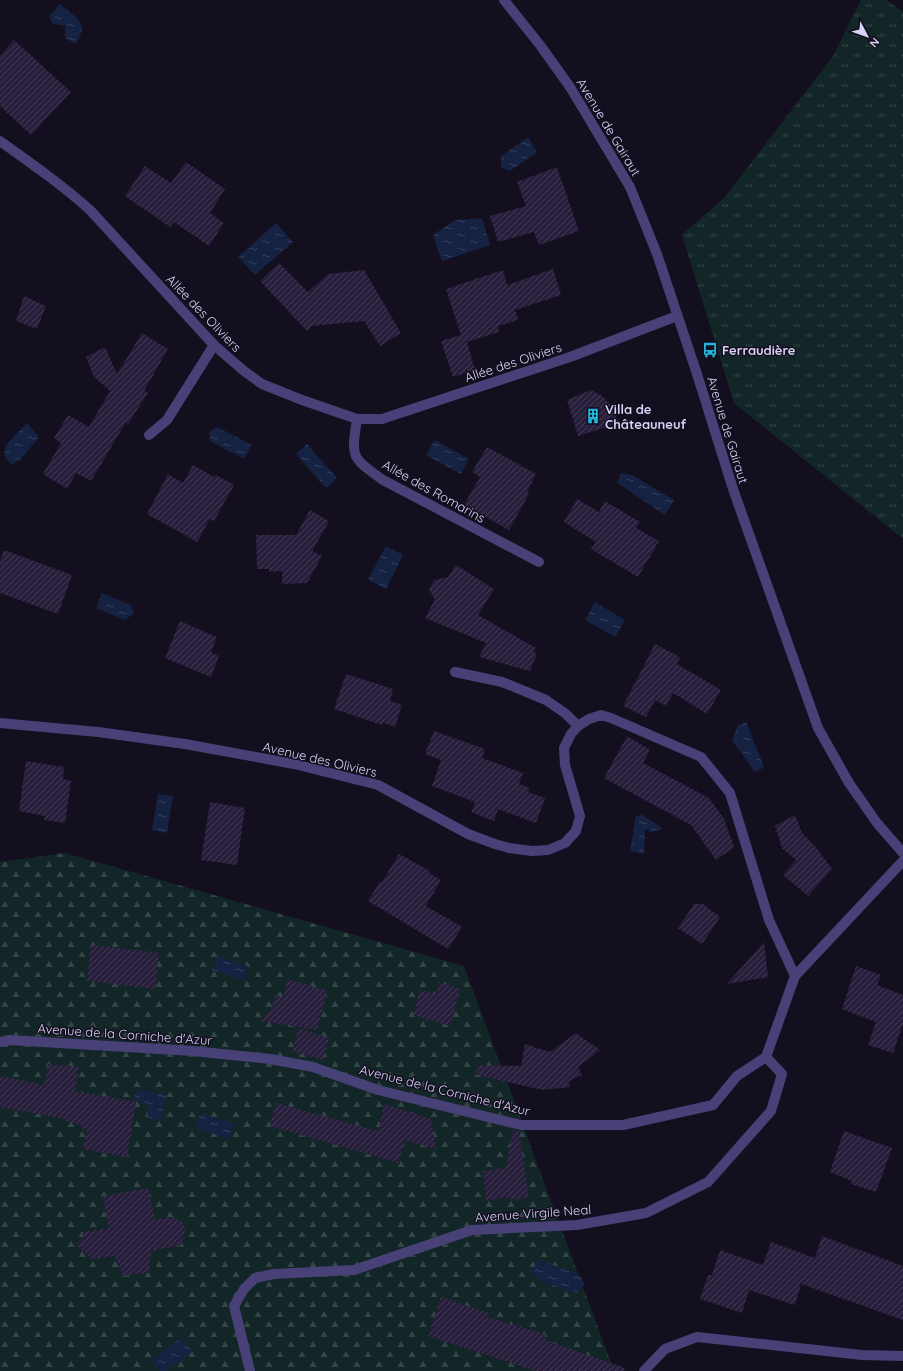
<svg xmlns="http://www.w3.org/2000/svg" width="903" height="1371" viewBox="0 0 903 1371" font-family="Quicksand,sans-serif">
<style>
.grass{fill:url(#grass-tufts)}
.forest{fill:url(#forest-firs)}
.water{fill:url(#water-ripples)}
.building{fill:url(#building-hatch)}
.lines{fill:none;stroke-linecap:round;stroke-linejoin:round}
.minor{stroke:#474177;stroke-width:10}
.labels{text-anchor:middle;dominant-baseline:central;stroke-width:3;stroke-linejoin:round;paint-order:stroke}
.street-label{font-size:13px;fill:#dad3f9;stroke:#130f1e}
.poi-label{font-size:13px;font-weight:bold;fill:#dad3f9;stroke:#130f1e;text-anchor:start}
</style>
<defs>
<pattern id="grass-tufts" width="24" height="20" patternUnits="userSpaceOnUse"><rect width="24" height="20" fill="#132627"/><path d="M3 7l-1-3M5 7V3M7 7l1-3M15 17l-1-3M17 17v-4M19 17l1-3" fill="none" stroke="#354547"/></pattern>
<pattern id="forest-firs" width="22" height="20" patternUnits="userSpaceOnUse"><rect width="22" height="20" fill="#132627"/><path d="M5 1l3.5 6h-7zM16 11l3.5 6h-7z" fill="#354547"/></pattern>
<pattern id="water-ripples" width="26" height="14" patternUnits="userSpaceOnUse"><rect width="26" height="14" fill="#152242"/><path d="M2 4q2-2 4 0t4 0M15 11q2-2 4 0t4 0" fill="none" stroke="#36415e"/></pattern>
<pattern id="building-hatch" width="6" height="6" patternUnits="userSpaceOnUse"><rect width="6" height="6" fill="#271e3c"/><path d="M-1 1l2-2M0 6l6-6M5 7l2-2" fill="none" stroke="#463e59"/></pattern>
</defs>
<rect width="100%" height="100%" fill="#130f1e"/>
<path class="grass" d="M 861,0 L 887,0 L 903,12 L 903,539 L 734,403 L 682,235 L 725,197 L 833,56 Z"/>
<path class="forest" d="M 65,853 L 464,966 L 614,1371 L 0,1371 L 0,862 Z"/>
<g class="water">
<path d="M 60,4 L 77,18 L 83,28 L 76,44 L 65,38 L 65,26 L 53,24 L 49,16 Z"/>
<path d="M 528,137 L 537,152 L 510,171 L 501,167 L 501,158 L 500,157 Z"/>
<path d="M 482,218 L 490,245 L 442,261 L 433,235 L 455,220 Z"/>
<path d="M 276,223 L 293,242 L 255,275 L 238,257 Z"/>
<path d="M 27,423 L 39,437 L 21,459 L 11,465 L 4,455 L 6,445 Z"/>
<path d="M 217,427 L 252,445 L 244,459 L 210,441 L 209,432 Z"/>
<path d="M 435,440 L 469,459 L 461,474 L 426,455 Z"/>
<path d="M 307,444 L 337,478 L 326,488 L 296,454 Z"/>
<path d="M 621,473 L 632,475 L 674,500 L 665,515 L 617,483 Z"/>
<path d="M 386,546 L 403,555 L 386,589 L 368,580 Z"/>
<path d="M 102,593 L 131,605 L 134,613 L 125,620 L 96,608 Z"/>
<path d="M 595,602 L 625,620 L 615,637 L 585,620 Z"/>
<path d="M 746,722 L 763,764 L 763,768 L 755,772 L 732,740 L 738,725 Z"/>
<path d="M 158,794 L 173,796 L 167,833 L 152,830 Z"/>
<path d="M 643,815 L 663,829 L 651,832 L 645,829 L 644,854 L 630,851 L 636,816 Z"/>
<path d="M 217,956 L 248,966 L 244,980 L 212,970 Z"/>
<path d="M 136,1089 L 166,1095 L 161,1121 L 147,1118 L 149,1107 L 134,1099 Z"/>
<path d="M 200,1113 L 235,1124 L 230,1139 L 196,1128 Z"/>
<path d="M 538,1261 L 545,1262 L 579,1274 L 585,1285 L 576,1293 L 539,1281 L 531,1272 Z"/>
<path d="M 181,1338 L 192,1352 L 166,1371 L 160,1371 L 151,1360 Z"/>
</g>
<g class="building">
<path d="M 14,40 L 71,92 L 31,135 L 0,106 L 0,56 Z"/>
<path d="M 186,162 L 225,189 L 210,213 L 224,223 L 209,246 L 174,222 L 170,227 L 125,196 L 145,166 L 171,183 Z"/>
<path d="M 557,167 L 579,231 L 539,245 L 534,232 L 498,242 L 490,216 L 526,206 L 517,182 Z"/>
<path d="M 279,263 L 308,292 L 328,274 L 364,270 L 401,333 L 380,346 L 364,321 L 312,326 L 307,331 L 260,281 Z"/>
<path d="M 553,269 L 561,295 L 515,310 L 518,320 L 498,326 L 499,332 L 467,342 L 475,370 L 453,377 L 441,341 L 461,335 L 446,289 L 503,270 L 507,285 Z"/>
<path d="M 24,296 L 46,306 L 37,329 L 16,321 Z"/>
<path d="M 142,333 L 168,349 L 144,391 L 148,393 L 128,424 L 126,422 L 91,481 L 76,473 L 67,489 L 43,474 L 61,443 L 54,438 L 68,415 L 89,427 L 110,391 L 94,377 L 86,357 L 105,347 L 117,374 Z"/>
<path d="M 590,390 L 601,395 L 610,404 L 619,423 L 578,436 L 567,400 Z"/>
<path d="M 487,447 L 536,474 L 527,492 L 529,494 L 509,530 L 464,505 L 480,477 L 472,472 Z"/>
<path d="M 193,465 L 214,477 L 216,475 L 234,485 L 214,521 L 210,519 L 197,542 L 147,514 L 168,474 L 183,483 Z"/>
<path d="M 577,499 L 599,512 L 605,501 L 640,522 L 636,528 L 659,541 L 638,577 L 591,549 L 596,542 L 564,522 Z"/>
<path d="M 310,510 L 329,521 L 312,551 L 322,556 L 307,583 L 282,584 L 282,571 L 269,572 L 269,569 L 257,569 L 256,535 L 296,535 Z"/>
<path d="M 4,550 L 72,575 L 58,614 L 0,593 L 0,561 Z"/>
<path d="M 456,565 L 494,589 L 478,615 L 536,648 L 534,652 L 537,654 L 530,671 L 479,657 L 486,643 L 425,618 L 435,599 L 429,590 L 434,580 L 448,577 Z"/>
<path d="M 180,621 L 217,637 L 211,652 L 219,656 L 211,677 L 165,658 Z"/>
<path d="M 655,644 L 680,657 L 677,664 L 721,690 L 707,714 L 673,693 L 666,706 L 655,700 L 646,717 L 623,706 Z"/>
<path d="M 346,674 L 393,689 L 390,701 L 402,705 L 395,727 L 383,723 L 382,725 L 334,709 Z"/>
<path d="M 434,731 L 485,749 L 482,758 L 523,773 L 519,784 L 530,788 L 528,792 L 545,798 L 536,823 L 498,809 L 494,821 L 471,812 L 475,802 L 432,786 L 441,760 L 425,754 Z"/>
<path d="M 627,736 L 650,750 L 643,763 L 709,798 L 724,819 L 734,847 L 716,860 L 691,825 L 604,778 Z"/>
<path d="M 26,761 L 64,767 L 63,779 L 71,781 L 65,823 L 44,820 L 45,816 L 19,811 Z"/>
<path d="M 210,802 L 245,808 L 237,865 L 201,860 Z"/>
<path d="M 795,815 L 802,833 L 815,846 L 832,869 L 808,896 L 783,875 L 796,860 L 782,848 L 775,826 Z"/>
<path d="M 399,854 L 430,871 L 429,873 L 441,880 L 426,906 L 462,927 L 448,949 L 368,901 L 380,881 L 382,882 Z"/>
<path d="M 694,904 L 703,904 L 720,917 L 702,944 L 678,928 Z"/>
<path d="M 764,942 L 768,977 L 727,984 Z"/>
<path d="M 91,945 L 159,953 L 155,989 L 87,981 Z"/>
<path d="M 856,966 L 881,975 L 877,985 L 903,995 L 903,1024 L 893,1053 L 868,1045 L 876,1022 L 842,1009 Z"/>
<path d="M 288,979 L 327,991 L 317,1030 L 261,1021 L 272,1008 L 275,995 L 283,998 Z"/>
<path d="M 439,982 L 460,989 L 450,1026 L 413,1015 L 420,990 L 436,994 Z"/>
<path d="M 299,1028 L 329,1038 L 323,1060 L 292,1051 Z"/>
<path d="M 576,1033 L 600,1050 L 578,1067 L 582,1075 L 569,1081 L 570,1087 L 543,1090 L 476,1075 L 477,1065 L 521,1066 L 525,1044 L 550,1052 Z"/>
<path d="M 48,1064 L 79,1067 L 75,1091 L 136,1102 L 127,1157 L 83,1149 L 87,1130 L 81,1128 L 81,1125 L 65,1121 L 64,1119 L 0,1107 L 0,1076 L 44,1085 Z"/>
<path d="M 276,1103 L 378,1131 L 384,1104 L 431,1119 L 436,1149 L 405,1140 L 398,1163 L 270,1126 Z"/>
<path d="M 513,1130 L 519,1131 L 529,1198 L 512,1200 L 509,1197 L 486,1201 L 483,1171 L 506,1168 Z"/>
<path d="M 844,1131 L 892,1148 L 876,1192 L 851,1184 L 852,1181 L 830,1172 Z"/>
<path d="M 148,1188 L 155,1220 L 174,1217 L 186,1227 L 181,1245 L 151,1251 L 149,1273 L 123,1276 L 115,1256 L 92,1259 L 76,1245 L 83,1239 L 83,1232 L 109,1228 L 103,1196 Z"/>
<path d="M 822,1236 L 903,1266 L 903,1320 L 801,1284 L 795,1305 L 749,1290 L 742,1313 L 700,1299 L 708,1275 L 712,1275 L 720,1250 L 763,1265 L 771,1242 L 815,1258 Z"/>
<path d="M 441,1297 L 489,1313 L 487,1317 L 545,1334 L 545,1340 L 625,1368 L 624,1371 L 536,1371 L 428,1336 Z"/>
</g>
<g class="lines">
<g class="minor">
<path d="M 504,0 L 540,45 L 570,87 L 630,187 L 657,254 L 697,374 L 733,489 L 818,728 L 849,783 L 877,823 L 903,853"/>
<path d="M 0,141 C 31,163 62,185 90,210 L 214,345 L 244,371 L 262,384 L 302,400 L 357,419 L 382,419 L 570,357 L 677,316"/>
<path d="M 357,419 C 351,458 351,457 383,480 L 539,562"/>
<path d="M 149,435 L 167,420 L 214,345"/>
<path d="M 455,672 L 502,682 L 546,700 L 566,714 L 578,726"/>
<path d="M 0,723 L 98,732 L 185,744 L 294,764 L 378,785 L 468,834 L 495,844 L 509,848 L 532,851 L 548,850 L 565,843 L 576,831 L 580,816 L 565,765 L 564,748 L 571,734 L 578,726 L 589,719 L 601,715 L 611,718 L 701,757 L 730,793 L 769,920 L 795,976"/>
<path d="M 0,1042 L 9,1040 L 193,1051 L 270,1059 L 313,1067 L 378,1090 L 521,1125 L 623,1125 L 713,1105 L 737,1076 L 766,1057 L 795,976 L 903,861"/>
<path d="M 250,1371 L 234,1306 L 244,1289 L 255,1278 L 274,1274 L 354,1270 L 472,1230 L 577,1225 L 646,1213 L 708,1182 L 771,1111 L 782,1074 L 766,1057"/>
<path d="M 644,1371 L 665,1349 L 697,1337 L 862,1355 L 903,1356"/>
</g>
</g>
<defs>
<g id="bus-bare" transform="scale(1.2)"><path d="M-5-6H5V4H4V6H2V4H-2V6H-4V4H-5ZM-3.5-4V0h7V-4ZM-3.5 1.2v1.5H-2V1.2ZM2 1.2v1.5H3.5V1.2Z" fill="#1fb6d9" stroke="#130f1e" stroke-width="2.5" paint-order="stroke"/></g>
<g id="building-bare" transform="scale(1.2)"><path d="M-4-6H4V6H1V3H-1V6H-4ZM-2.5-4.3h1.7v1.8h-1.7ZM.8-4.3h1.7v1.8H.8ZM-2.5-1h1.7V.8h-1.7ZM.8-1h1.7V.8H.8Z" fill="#1fb6d9" stroke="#130f1e" stroke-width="2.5" paint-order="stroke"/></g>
</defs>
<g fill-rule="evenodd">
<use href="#bus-bare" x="710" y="350"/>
<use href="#building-bare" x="593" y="416"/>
</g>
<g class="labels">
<g class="street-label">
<text transform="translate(609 127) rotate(59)">Avenue de Gairaut</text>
<text transform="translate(204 313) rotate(46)">Allée des Oliviers</text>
<text transform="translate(513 362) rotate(-18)">Allée des Oliviers</text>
<text transform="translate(728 430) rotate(73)">Avenue de Gairaut</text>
<text transform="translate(434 491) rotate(29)">Allée des Romarins</text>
<text transform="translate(320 759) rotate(13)">Avenue des Oliviers</text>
<text transform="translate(125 1034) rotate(4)">Avenue de la Corniche d'Azur</text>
<text transform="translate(445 1090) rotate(14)">Avenue de la Corniche d'Azur</text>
<text transform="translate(533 1213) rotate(-4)">Avenue Virgile Neal</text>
</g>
<g class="poi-label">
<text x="722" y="350">Ferraudière</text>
<text x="605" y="409">Villa de<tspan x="605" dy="15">Châteauneuf</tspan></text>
</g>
</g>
<g transform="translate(867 36) rotate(131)" stroke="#130f1e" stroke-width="3" paint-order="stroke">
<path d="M0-3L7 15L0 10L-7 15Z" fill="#dad3f9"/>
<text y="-6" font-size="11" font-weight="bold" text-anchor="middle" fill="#dad3f9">N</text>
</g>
</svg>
